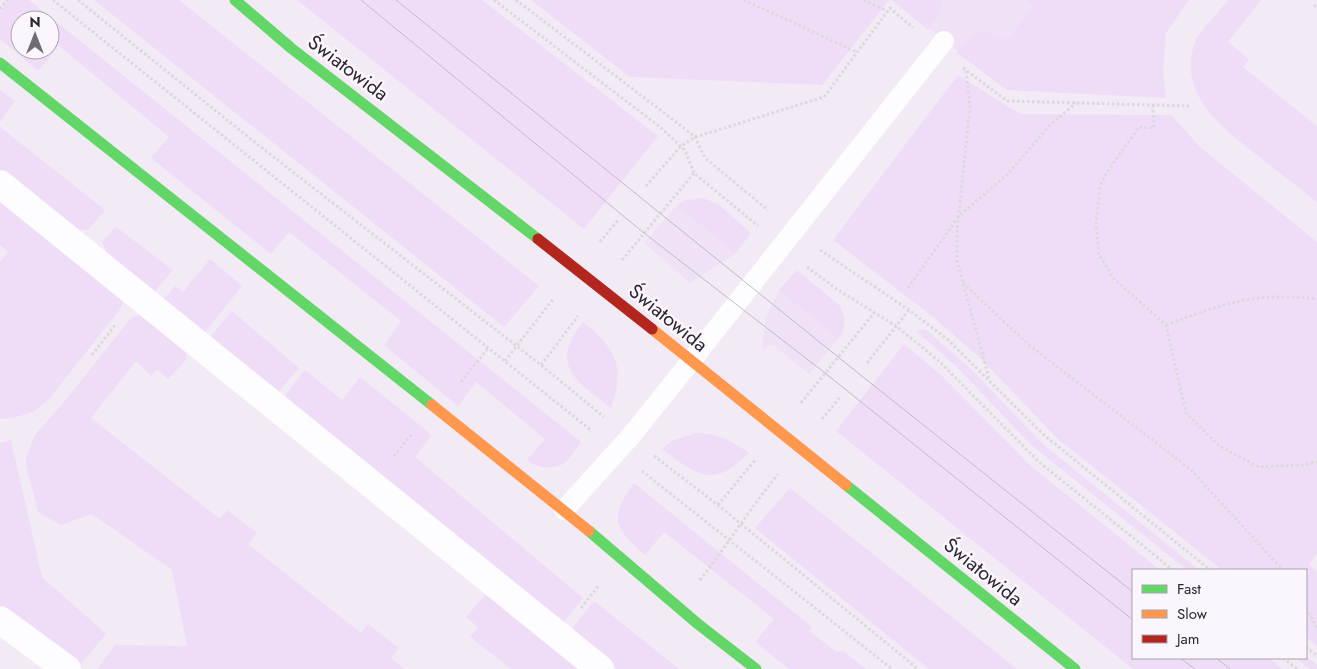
<svg xmlns="http://www.w3.org/2000/svg" width="1317" height="669" viewBox="0 0 1317 669" font-family="Jost,sans-serif">
<style>
.built{fill:#efe2f6}
.green{fill:#efddf8;fill-rule:evenodd}
.lines{fill:none;stroke-linecap:round;stroke-linejoin:round}
.path{stroke:#dcd9dd;stroke-width:3;stroke-dasharray:2.5 2.5;stroke-linecap:butt}
.lane{stroke:#fdfcfe;stroke-width:20}
.street{stroke:#fdfcfe;stroke-width:28}
.fast{stroke:#63d668;stroke-width:11}
.slow{stroke:#ff974d;stroke-width:11}
.jam{stroke:#b3261e;stroke-width:11}
.tram{stroke:#bfbdc0;stroke-width:1}
.labels{text-anchor:middle;dominant-baseline:central;stroke-width:5;stroke-linejoin:round;paint-order:stroke}
.street-label{font-size:20px;fill:#2c272f;stroke:#fbf6fe}
</style>
<rect width="100%" height="100%" fill="#f2eaf5"/>
<g class="built">
<path d="M 892,0 L 1169,0 L 1008,89 Z"/>
<path d="M 677,205 L 735,254 L 690,283 L 644,243 Z"/>
<path d="M 779,290 L 838,339 L 809,374 L 773,345 L 767,346 L 763,352 L 762,344 L 766,317 Z"/>
</g>
<g class="green">
<path d="M 8,0 L 29,0 L 581,442 C 576,448 571,457 566,462 C 555,470 537,469 527,460 L 545,439 L 476,382 L 458,406 L 384,345 L 401,321 L 289,232 L 271,254 L 151,158 L 169,137 L 59,46 L 38,71 L 0,39 L 0,12 ZM 20,20 L 50,20 L 50,50 L 20,50 Z"/>
<path d="M 94,0 L 179,0 L 539,286 L 504,327 Z"/>
<path d="M 297,0 L 482,0 L 658,136 L 584,229 Z"/>
<path d="M 531,0 L 889,0 L 822,85 L 630,77 Z"/>
<path d="M 892,0 L 942,0 L 940,11 L 928,30 Z"/>
<path d="M 1025,0 L 1189,0 L 1166,33 L 1163,70 L 1166,98 L 1007,90 L 957,53 C 976,30 979,24 1007,40 L 1033,7 Z"/>
<path d="M 1228,0 L 1261,0 L 1228,42 L 1249,59 L 1243,67 L 1317,126 L 1317,202 C 1299,188 1281,174 1262,159 C 1227,132 1175,95 1195,42 C 1200,30 1220,11 1228,0 Z"/>
<path d="M 958,75 L 1020,114 L 1171,115 L 1200,147 L 1317,242 L 1317,553 L 1309,565 L 1317,571 L 1317,646 L 1306,637 L 1306,570 L 1222,570 L 1057,438 L 979,357 L 933,317 L 833,240 Z"/>
<path d="M 0,90 L 15,101 L 0,122 Z"/>
<path d="M 0,127 L 105,210 L 88,230 L 77,230 L 0,171 Z"/>
<path d="M 0,194 L 72,252 L 75,263 L 83,264 L 124,299 L 121,308 L 49,399 L 33,412 L 13,418 L 0,419 L 0,262 L 8,252 L 0,245 Z"/>
<path d="M 703,198 L 718,204 L 751,233 L 735,254 L 677,205 L 687,200 Z"/>
<path d="M 116,227 L 173,270 L 154,292 L 108,254 L 102,242 Z"/>
<path d="M 210,259 L 242,286 L 204,333 L 163,300 L 175,286 L 183,292 Z"/>
<path d="M 797,270 L 840,306 C 846,319 846,327 838,339 L 779,290 Z"/>
<path d="M 232,311 L 299,368 L 276,395 L 209,338 Z"/>
<path d="M 143,314 L 186,348 L 186,360 L 168,379 L 157,369 L 151,376 L 136,361 L 91,418 L 220,519 L 227,510 L 257,533 L 248,544 L 361,633 L 368,624 L 399,648 L 391,658 L 404,669 L 97,669 L 115,645 L 187,646 L 172,570 L 92,514 L 61,525 L 38,512 L 26,465 L 26,458 L 35,435 L 64,402 L 131,318 Z"/>
<path d="M 583,322 C 616,349 626,366 611,408 C 577,381 548,366 583,322 Z"/>
<path d="M 925,329 L 971,369 L 1044,445 L 1199,570 L 1187,570 L 1030,444 L 956,366 L 916,331 Z"/>
<path d="M 904,344 L 942,376 L 1032,467 L 1160,570 L 1133,570 L 1133,658 L 1269,658 L 1283,669 L 1133,669 L 836,431 Z"/>
<path d="M 305,370 L 342,400 L 360,377 L 432,435 L 415,457 L 583,598 L 562,624 L 282,399 Z"/>
<path d="M 695,433 C 718,433 731,440 749,453 C 712,489 698,476 662,449 L 672,441 Z"/>
<path d="M 11,440 L 42,577 L 106,634 L 79,666 L 0,612 L 0,443 Z"/>
<path d="M 634,483 L 812,627 L 809,631 L 837,652 L 843,651 L 866,669 L 789,669 L 755,642 L 774,619 L 664,532 L 645,555 C 614,527 608,519 634,483 Z"/>
<path d="M 790,488 L 1017,669 L 929,669 L 755,528 Z"/>
<path d="M 485,595 L 497,598 L 586,669 L 511,669 L 470,637 L 478,627 L 466,617 Z"/>
<path d="M 594,601 L 679,669 L 617,669 L 570,631 Z"/>
<path d="M 1306,656 L 1317,665 L 1317,669 L 1310,669 L 1296,658 L 1306,658 Z"/>
</g>
<g class="lines">
<g class="path">
<path d="M 53,0 L 592,431"/>
<path d="M 78,0 L 257,144 L 541,365 L 604,417"/>
<path d="M 494,0 L 660,127 L 685,150 L 694,173"/>
<path d="M 516,0 L 680,125 L 695,137 L 705,158 L 768,210"/>
<path d="M 744,0 L 857,52"/>
<path d="M 864,0 L 887,11"/>
<path d="M 1314,7 L 1317,3"/>
<path d="M 0,9 L 7,0"/>
<path d="M 963,68 L 1007,101 L 1189,106"/>
<path d="M 966,71 L 970,107 L 957,231 L 957,261 L 989,378"/>
<path d="M 1153,105 L 1154,128 L 1139,127 L 1106,174 L 1100,186 L 1096,224 L 1099,254 L 1113,278 L 1166,325 L 1186,413 L 1219,446 L 1259,467 L 1303,465 L 1317,462"/>
<path d="M 646,186 L 681,146 L 695,137 L 824,97 L 890,8 L 913,28"/>
<path d="M 600,242 L 618,220"/>
<path d="M 820,250 L 909,310 L 947,339 L 1044,435 L 1210,570"/>
<path d="M 622,260 L 694,173 L 758,226"/>
<path d="M 807,267 L 838,290 L 896,326 L 939,361 L 1039,462 L 1173,570"/>
<path d="M 963,283 L 1029,345 L 1190,469 L 1283,570"/>
<path d="M 908,288 L 959,216 L 1007,175 L 1050,125 L 1076,103"/>
<path d="M 1166,325 C 1225,303 1253,292 1317,299"/>
<path d="M 92,355 L 116,324"/>
<path d="M 505,361 L 554,298"/>
<path d="M 867,363 L 909,310"/>
<path d="M 541,365 L 578,316"/>
<path d="M 461,382 L 489,347"/>
<path d="M 801,403 L 874,313"/>
<path d="M 822,419 L 840,397"/>
<path d="M 394,456 L 412,434"/>
<path d="M 654,456 L 718,505 L 918,669"/>
<path d="M 642,471 L 892,669"/>
<path d="M 718,505 L 756,459"/>
<path d="M 700,580 C 727,545 750,509 778,474"/>
<path d="M 581,608 L 599,585"/>
<path d="M 1306,608 L 1317,628"/>
<path d="M 1306,647 L 1317,656"/>
<path d="M 1283,658 L 1297,669"/>
</g>
<path class="lane" d="M 564,510 L 630,437 L 691,361 L 944,41"/>
<g class="street">
<path d="M 0,184 L 600,669"/>
<path d="M 0,620 L 67,669"/>
</g>
<g class="fast">
<path d="M 235,0 L 291,48 L 538,239"/>
<path d="M 0,63 L 432,405"/>
<path d="M 846,485 L 1075,669"/>
<path d="M 589,531 L 698,624 L 756,669"/>
</g>
<g class="slow">
<path d="M 652,329 L 846,485"/>
<path d="M 432,405 L 589,531"/>
</g>
<path class="jam" d="M 538,239 L 652,329"/>
<g class="tram">
<path d="M 361,0 L 644,233 L 825,373 L 1133,620"/>
<path d="M 396,0 L 838,357 L 1133,592"/>
<path d="M 1180,658 L 1195,669"/>
<path d="M 1216,658 L 1230,669"/>
</g>
</g>
<g class="labels">
<g class="street-label">
<text transform="translate(348 68) rotate(37)">Światowida</text>
<text transform="translate(668 318) rotate(39)">Światowida</text>
<text transform="translate(983 572) rotate(39)">Światowida</text>
</g>
</g>
<rect x="1132" y="569" width="175" height="90" fill="#fbf6fe" stroke="#a8a3ab"/>
<rect x="1142" y="585" width="25" height="8" fill="#63d668" stroke="#a8a3ab"/>
<text x="1177" y="594" font-size="15" fill="#2c272f">Fast</text>
<rect x="1142" y="610" width="25" height="8" fill="#ff974d" stroke="#a8a3ab"/>
<text x="1177" y="619" font-size="15" fill="#2c272f">Slow</text>
<rect x="1142" y="635" width="25" height="8" fill="#b3261e" stroke="#a8a3ab"/>
<text x="1177" y="644" font-size="15" fill="#2c272f">Jam</text>
<g transform="translate(35 35)"><circle r="24" fill="#fbf6fe" stroke="#a8a3ab"/>
<path d="M0-4L9 19L0 12L-9 19Z" fill="#716b74"/>
<text y="-8" font-size="14" font-weight="bold" text-anchor="middle" fill="#2c272f">N</text>
</g>
</svg>
